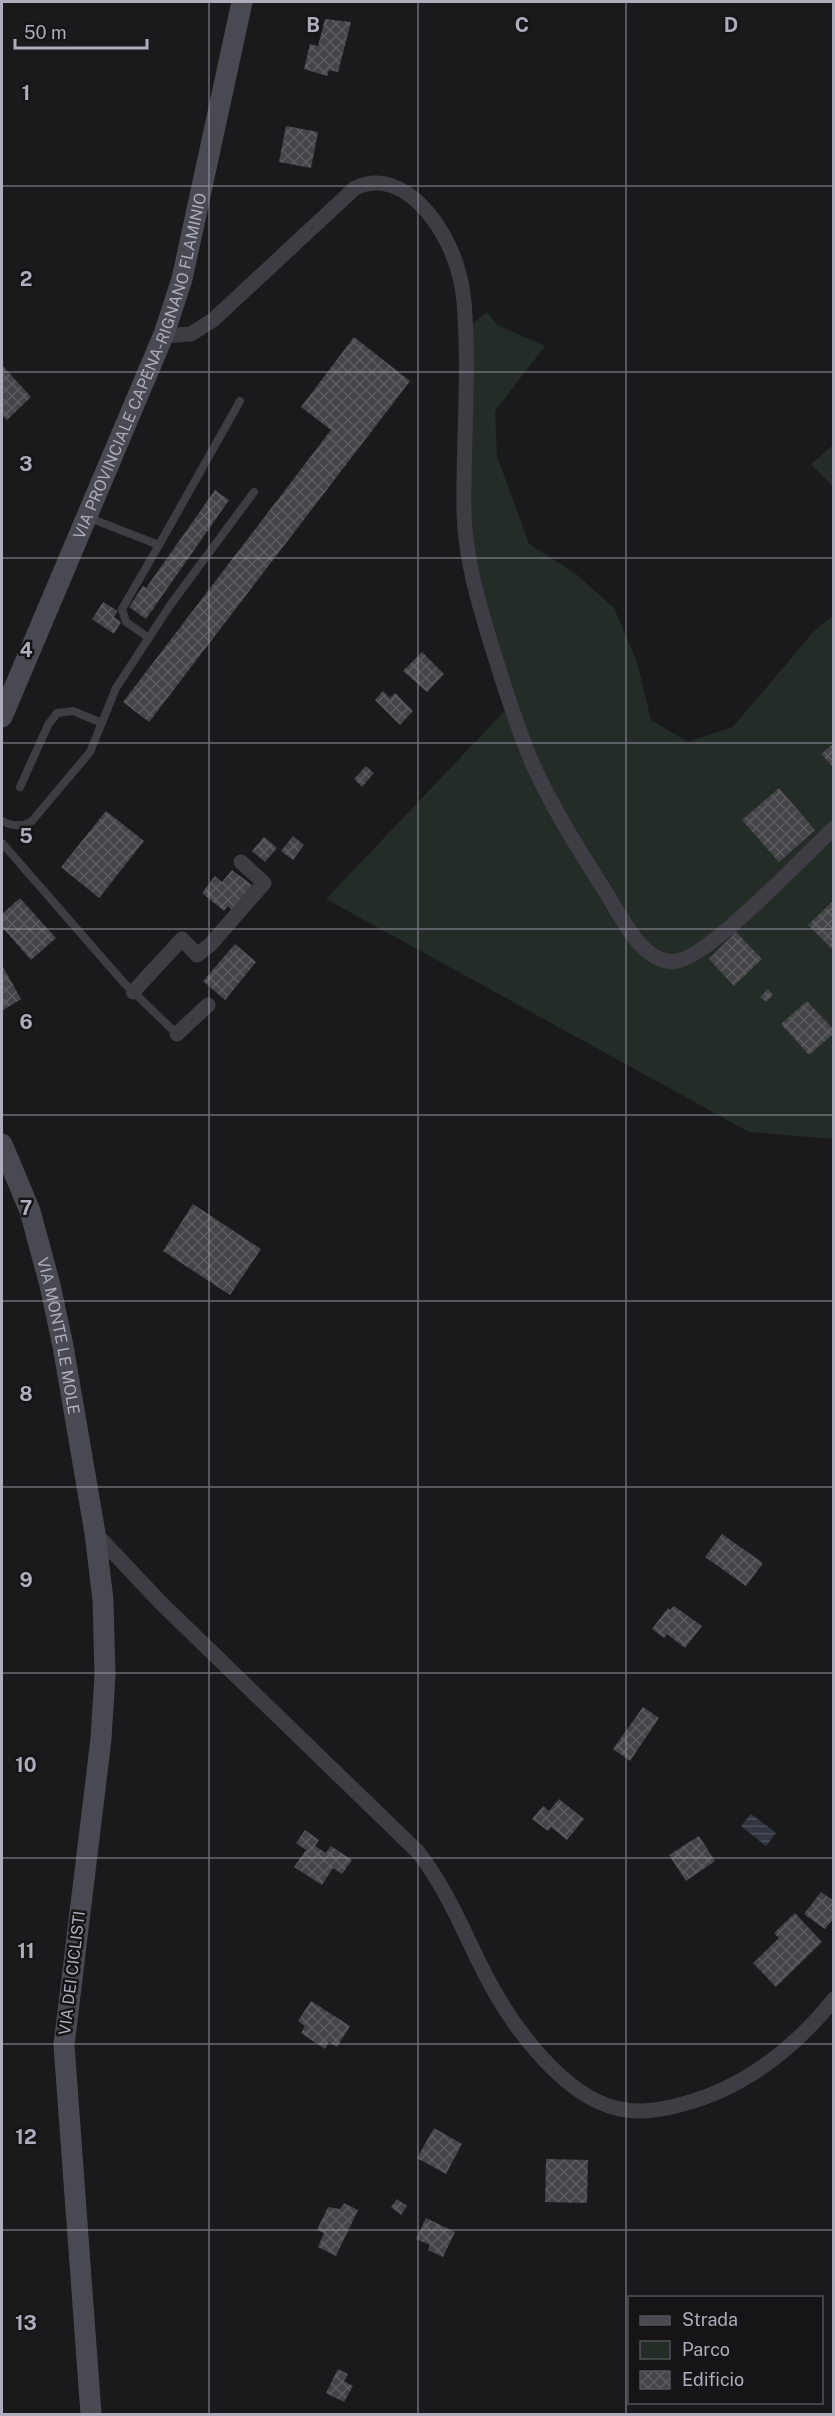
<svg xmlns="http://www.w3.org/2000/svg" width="835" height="2416" viewBox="0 0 835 2416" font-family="'Public Sans',sans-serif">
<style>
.green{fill:#242c27}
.water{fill:url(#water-rules)}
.building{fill:url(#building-cross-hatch)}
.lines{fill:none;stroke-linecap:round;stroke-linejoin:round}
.lane{stroke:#3e3d43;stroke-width:8}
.street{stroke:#3e3d43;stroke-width:15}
.secondary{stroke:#494951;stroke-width:21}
.grid{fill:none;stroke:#adadbb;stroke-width:1.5;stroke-opacity:0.55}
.labels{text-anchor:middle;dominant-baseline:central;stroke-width:5;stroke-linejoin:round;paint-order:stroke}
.street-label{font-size:16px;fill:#adadbb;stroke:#151517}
.grid-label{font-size:20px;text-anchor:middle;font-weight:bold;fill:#adadbb;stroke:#151517;stroke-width:5;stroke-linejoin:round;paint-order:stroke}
</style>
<defs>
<pattern id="water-rules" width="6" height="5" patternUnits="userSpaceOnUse" patternTransform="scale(1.5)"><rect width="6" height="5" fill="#323641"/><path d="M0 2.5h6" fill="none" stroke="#4d505a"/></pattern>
<pattern id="building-cross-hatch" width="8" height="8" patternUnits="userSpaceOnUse" patternTransform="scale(1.5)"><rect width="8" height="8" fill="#454449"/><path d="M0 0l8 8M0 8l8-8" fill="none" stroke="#5d5c61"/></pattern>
</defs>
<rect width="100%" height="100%" fill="#1a1a1c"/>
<g class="green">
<path d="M 487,312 L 497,325 L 545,346 L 495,411 L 497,456 L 529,544 L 576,574 L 614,608 L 637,662 L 651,720 L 688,742 L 733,727 L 814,631 L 833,616 L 833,1139 L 749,1132 L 326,899 L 516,699 L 483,601 L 469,530 L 474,386 L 471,325 Z"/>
<path d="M 833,445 L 833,486 L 811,464 Z"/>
</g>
<path class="water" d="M 751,1814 L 776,1833 L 766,1846 L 741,1826 Z"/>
<g class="building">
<path d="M 325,19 L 351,22 L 338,72 L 329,70 L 327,76 L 304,69 L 310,44 L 318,46 Z"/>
<path d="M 286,126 L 318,132 L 311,168 L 279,162 Z"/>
<path d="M 354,337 L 410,381 L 149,722 L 123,702 L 331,430 L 301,407 Z"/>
<path d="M 2,365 L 31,397 L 7,420 L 2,415 Z"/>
<path d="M 215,490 L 229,500 L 146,619 L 129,607 L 143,586 L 146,588 Z"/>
<path d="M 103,602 L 118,611 L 114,617 L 121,622 L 114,634 L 92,619 Z"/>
<path d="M 422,652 L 444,674 L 427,692 L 403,671 Z"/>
<path d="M 383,691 L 390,698 L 395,693 L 413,711 L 400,725 L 375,700 Z"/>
<path d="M 834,743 L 834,768 L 821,754 Z"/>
<path d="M 366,766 L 374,773 L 362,787 L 354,779 Z"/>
<path d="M 779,788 L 815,830 L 779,862 L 742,820 Z"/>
<path d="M 106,811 L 144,841 L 99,898 L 61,867 Z"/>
<path d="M 293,836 L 304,845 L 293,860 L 281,851 Z"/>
<path d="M 264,837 L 277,848 L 265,862 L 252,851 Z"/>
<path d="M 232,870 L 252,885 L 232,910 L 228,906 L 224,911 L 202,893 L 215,876 L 222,882 Z"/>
<path d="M 20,898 L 56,938 L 31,960 L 2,927 L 2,914 Z"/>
<path d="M 834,900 L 834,951 L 808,925 Z"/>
<path d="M 736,932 L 762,959 L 734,986 L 709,959 Z"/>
<path d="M 235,944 L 256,962 L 225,1000 L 203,981 Z"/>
<path d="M 2,965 L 21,999 L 2,1011 Z"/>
<path d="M 768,989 L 773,995 L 766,1002 L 760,997 Z"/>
<path d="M 807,1001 L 834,1030 L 834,1033 L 809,1055 L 781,1024 Z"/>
<path d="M 193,1204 L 261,1249 L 230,1295 L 163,1251 Z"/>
<path d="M 722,1534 L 763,1563 L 746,1586 L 705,1557 Z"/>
<path d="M 674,1606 L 702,1626 L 685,1648 L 667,1634 L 664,1638 L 652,1629 L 668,1608 L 670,1610 Z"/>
<path d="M 643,1707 L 659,1718 L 630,1761 L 613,1749 Z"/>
<path d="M 559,1799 L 584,1819 L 567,1840 L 551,1827 L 548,1831 L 532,1819 L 543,1806 L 549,1811 Z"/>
<path d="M 305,1830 L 319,1840 L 315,1846 L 326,1853 L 331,1846 L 352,1860 L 342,1874 L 333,1868 L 322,1885 L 294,1867 L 306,1850 L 296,1843 Z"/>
<path d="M 699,1836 L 715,1861 L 686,1881 L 669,1855 Z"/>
<path d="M 821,1892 L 834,1901 L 834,1918 L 825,1929 L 804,1914 Z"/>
<path d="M 795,1913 L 822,1942 L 776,1987 L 753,1963 L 779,1938 L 774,1933 Z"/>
<path d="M 311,2001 L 350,2026 L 337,2047 L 329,2042 L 325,2049 L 301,2033 L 305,2026 L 298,2021 Z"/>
<path d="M 434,2128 L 462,2144 L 446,2174 L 417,2158 Z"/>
<path d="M 546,2159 L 588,2160 L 587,2203 L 545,2202 Z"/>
<path d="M 397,2199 L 407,2206 L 401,2215 L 391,2207 Z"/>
<path d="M 344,2203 L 358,2210 L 336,2256 L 318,2247 L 324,2233 L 317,2230 L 328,2207 L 340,2209 Z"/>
<path d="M 426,2218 L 455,2232 L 443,2257 L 428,2250 L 430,2245 L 416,2239 Z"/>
<path d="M 338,2369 L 348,2374 L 344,2381 L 353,2386 L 344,2402 L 326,2393 Z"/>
</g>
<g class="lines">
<g class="lane">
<path d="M 87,517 L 159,545 L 240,401"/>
<path d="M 149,638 L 126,622 L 122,609 L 159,545"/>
<path d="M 20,787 L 48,725 L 57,713 L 73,711 L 102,723"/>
<path d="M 2,821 C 12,826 22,828 32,821 L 90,752 L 116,688 L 171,604 L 254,492"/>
<path d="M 2,843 L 124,983 L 177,1034"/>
</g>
<g class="street">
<path d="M 163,336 L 191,334 L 213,320 L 355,188 C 404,165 446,228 457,267 C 465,291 465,315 466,339 C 468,397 463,455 464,512 C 465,557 478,601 491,644 C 504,685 516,726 533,765 C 553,809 579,850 605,891 C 620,914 643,967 677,961 C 709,957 805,855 834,828"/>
<path d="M 133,992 L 182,939 L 197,955 L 210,945 L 264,883 L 241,862"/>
<path d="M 177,1034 L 208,1005"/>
<path d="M 95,1533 L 161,1603 L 418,1852 C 452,1896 466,1940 492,1987 C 516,2031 565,2096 616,2108 C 639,2114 661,2110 683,2104 C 744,2088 795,2048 834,1999"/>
</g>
<g class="secondary">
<path id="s1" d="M 2,717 L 164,334 L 182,279 L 242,2"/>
<path id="s2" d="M 2,1144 L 30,1211 L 50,1285 L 63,1346 L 95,1533 L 103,1600 L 105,1675 L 101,1739 L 64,2045 L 91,2414"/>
</g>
</g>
<path class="grid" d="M 209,2 L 209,2414M 418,2 L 418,2414M 626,2 L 626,2414M 2,186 L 834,186M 2,372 L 834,372M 2,558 L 834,558M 2,743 L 834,743M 2,929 L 834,929M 2,1115 L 834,1115M 2,1301 L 834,1301M 2,1487 L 834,1487M 2,1673 L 834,1673M 2,1858 L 834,1858M 2,2044 L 834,2044M 2,2230 L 834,2230"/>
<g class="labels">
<g class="street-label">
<text stroke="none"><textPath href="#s1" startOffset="378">VIA PROVINCIALE CAPENA-RIGNANO FLAMINIO</textPath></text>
<text stroke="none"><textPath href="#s2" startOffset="201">VIA MONTE LE MOLE</textPath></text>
<text transform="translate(72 1973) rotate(-83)">VIA DEI CICLISTI</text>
</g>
</g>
<g class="grid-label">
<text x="313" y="32">B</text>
<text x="522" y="32">C</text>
<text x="731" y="32">D</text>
<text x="26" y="100">1</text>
<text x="26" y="286">2</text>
<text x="26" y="471">3</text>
<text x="26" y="657">4</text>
<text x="26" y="843">5</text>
<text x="26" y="1029">6</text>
<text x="26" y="1215">7</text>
<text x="26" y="1401">8</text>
<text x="26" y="1587">9</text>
<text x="26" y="1772">10</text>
<text x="26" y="1958">11</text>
<text x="26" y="2144">12</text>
<text x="26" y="2330">13</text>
</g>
<rect width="835" height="2416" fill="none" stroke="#adadbb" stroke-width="6"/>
<rect x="628" y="2296" width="195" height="108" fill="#151517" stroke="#525259" stroke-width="1.5"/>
<rect x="640" y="2316" width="30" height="9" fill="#494951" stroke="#525259" stroke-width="1.5"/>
<text x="682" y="2326" font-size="18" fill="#adadbb">Strada</text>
<rect x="640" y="2341" width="30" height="18" fill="#242c27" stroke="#525259" stroke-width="1.5"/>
<text x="682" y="2356" font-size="18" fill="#adadbb">Parco</text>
<rect x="640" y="2371" width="30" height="18" fill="url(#building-cross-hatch)" stroke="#525259" stroke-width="1.5"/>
<text x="682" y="2386" font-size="18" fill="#adadbb">Edificio</text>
<path d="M15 39v9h132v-9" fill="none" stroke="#adadbb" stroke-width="3"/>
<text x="24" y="39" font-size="18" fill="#adadbb" stroke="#151517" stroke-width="4.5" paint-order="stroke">50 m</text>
</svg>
